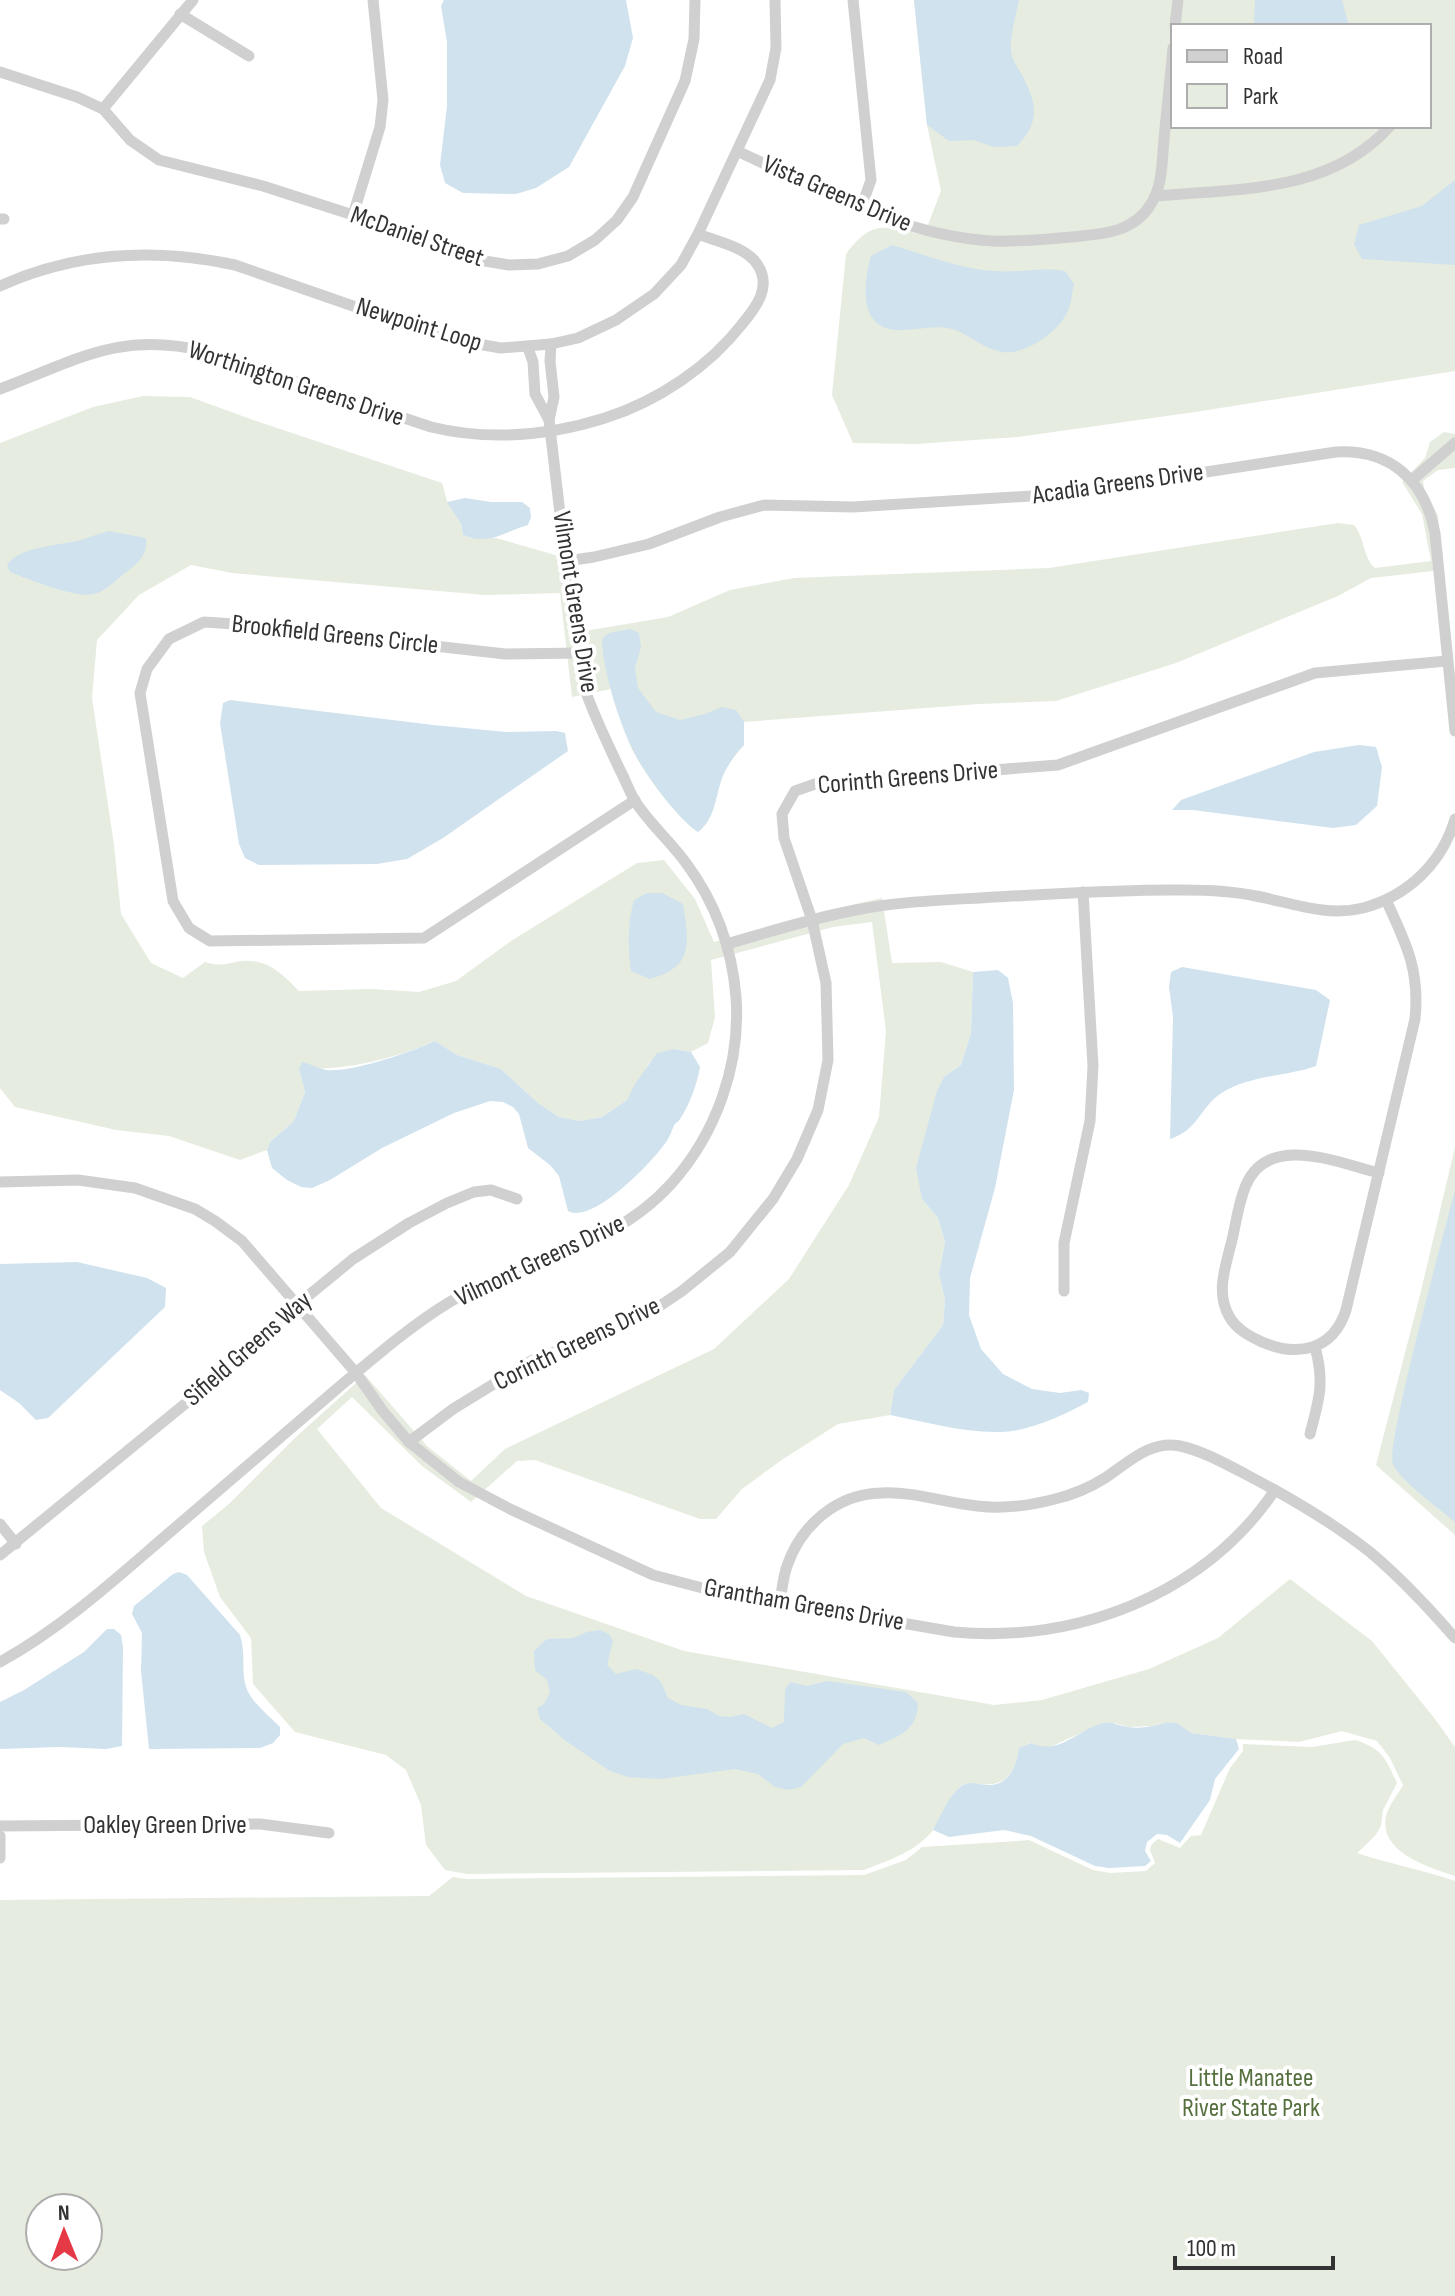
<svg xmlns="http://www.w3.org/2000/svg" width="1455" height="2296" viewBox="0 0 1455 2296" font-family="'Sofia Sans Condensed',sans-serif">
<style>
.green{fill:#e6ecdf;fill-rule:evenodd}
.water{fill:#cfe2ee}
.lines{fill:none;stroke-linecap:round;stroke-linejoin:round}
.minor{stroke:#d0d0d0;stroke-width:11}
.labels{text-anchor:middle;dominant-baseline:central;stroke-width:8;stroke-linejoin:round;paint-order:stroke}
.street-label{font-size:26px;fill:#333;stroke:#fff}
.park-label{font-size:26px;fill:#56703f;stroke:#fff}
</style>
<rect width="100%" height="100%" fill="#fff"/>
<g class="green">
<path d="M 914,0 L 1455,0 L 1455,371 L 1195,412 L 1018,437 L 915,444 L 853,443 L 832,395 L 846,254 C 873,218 885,227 924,235 L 941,191 L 927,125 ZM 1173,26 L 1429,26 L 1429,126 L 1173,126 Z"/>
<path d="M 143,396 L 190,397 L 256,421 L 442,483 L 447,501 L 461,524 L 463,535 L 472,538 L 496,538 L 555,555 L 575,555 L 585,631 L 668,617 L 730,590 L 794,578 L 1049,568 L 1338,523 L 1354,525 C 1365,538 1363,558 1375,568 L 1431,561 L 1422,514 L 1402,482 L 1425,458 L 1430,442 L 1444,432 L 1455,434 L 1455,468 L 1438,470 L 1423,481 L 1424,488 L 1438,516 L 1442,570 L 1371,578 L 1338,596 L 1176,663 L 1056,701 L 979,704 L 744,722 L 744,745 C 735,755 727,765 722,778 C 715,798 715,819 698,832 C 677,818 643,772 632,749 C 623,730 618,709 611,689 L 572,697 L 560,593 L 485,595 L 232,573 L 191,565 L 139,595 L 97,640 L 92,698 L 114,845 L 121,914 L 151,963 L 183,978 L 205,962 C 227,969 233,959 250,961 C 271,962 285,977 299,991 L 372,989 L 419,992 L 456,981 L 511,941 L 637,863 L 664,860 L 695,899 L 714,942 L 820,912 L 882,898 L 892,963 L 941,962 L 973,972 L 971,1033 L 961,1065 L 944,1077 L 922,1199 L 938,1218 L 945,1242 L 939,1274 L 945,1300 L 943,1325 L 894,1390 L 890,1415 L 838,1424 L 783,1459 L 742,1489 L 716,1519 L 700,1519 L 535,1460 L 517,1461 L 471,1502 L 422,1466 L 352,1397 L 317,1429 L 381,1508 L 526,1596 L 684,1651 L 994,1705 L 1042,1700 L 1149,1669 L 1218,1638 L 1290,1579 L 1372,1641 L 1435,1719 L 1455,1747 L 1455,1876 C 1428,1867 1375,1851 1387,1813 C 1390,1804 1398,1794 1403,1785 L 1390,1758 L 1377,1741 L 1342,1731 L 1299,1742 L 1236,1739 L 1190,1733 L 1177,1723 L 1167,1722 L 1153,1726 L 1128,1727 L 1115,1723 L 1103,1723 L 1050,1747 L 1039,1747 L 1030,1743 L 1019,1749 C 1014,1773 1007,1787 979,1784 C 972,1783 966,1782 961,1786 C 948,1797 944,1816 934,1829 C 916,1852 889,1860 864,1870 L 467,1874 L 445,1870 L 426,1845 L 421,1805 L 406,1770 L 386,1755 L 295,1732 L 253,1684 L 251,1638 L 220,1597 L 204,1552 L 202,1526 L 229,1504 L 297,1436 L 365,1375 L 427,1446 L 471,1481 L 505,1449 L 714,1349 L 789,1279 L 849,1185 L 879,1117 L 886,1031 L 872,922 L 833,927 L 711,960 L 715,1017 L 708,1043 L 691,1052 L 674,1049 L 650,1062 L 627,1100 L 602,1117 L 580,1121 L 559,1117 L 538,1103 L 501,1069 L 457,1055 L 435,1041 C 391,1060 347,1070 299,1069 L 305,1092 L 294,1121 L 270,1142 L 267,1150 L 240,1160 L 169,1136 L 116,1130 L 15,1107 L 0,1088 L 0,443 L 93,407 Z"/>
<path d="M 1455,1147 L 1455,1535 L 1376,1465 L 1421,1291 Z"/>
<path d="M 1355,1740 C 1383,1749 1385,1758 1397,1783 L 1383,1810 L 1381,1826 L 1375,1836 L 1357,1853 C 1390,1864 1423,1870 1455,1881 L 1455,2296 L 0,2296 L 0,1900 L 429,1896 L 453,1877 L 466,1879 L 864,1875 L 906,1860 L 922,1847 L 1019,1841 L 1029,1840 L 1093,1870 L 1110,1873 L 1146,1871 L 1155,1863 L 1150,1850 L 1151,1845 L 1158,1839 L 1180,1848 L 1191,1836 L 1201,1835 L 1230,1768 L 1243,1751 L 1243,1744 L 1312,1747 ZM 40,2208 L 88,2208 L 88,2256 L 40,2256 Z"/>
</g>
<g class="water">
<path d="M 444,0 L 626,0 L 633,38 L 625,66 L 569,167 L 536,188 L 516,194 L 463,193 L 445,183 L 440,165 L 447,106 L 447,42 L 441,6 Z"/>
<path d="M 914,0 L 1019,0 C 1016,15 1008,42 1012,56 C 1013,61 1018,68 1021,73 C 1036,102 1042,120 1017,146 L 994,147 L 973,140 L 949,141 L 927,125 Z"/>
<path d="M 1255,0 L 1342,0 L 1349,26 L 1254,26 Z"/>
<path d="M 1455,180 L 1455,265 L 1362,259 L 1354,244 L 1359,225 L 1422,206 Z"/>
<path d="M 892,245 C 925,255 963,270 996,271 C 1021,273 1040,267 1065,271 L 1074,284 C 1072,291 1072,300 1069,308 C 1062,330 1025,356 1002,352 C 983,349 969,334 952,329 C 935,324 914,331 896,330 C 857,327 864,282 871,256 Z"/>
<path d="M 465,498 L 491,502 L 522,502 L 530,508 L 531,517 L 528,525 C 503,532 491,546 463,535 L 461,524 L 447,502 Z"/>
<path d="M 109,531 L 146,538 C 148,555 138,563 125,573 C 116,580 106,591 94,594 C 77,599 28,579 10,572 L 7,565 C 20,545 63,546 84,539 C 93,536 100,533 109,531 Z"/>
<path d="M 630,629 L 639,633 L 641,647 L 635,668 L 638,688 L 656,712 L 680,720 L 705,714 L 722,707 L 736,710 L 744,722 L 744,745 C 735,755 727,765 722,778 C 715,798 715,819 698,832 C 677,818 643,772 632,748 C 618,719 603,671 602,639 L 609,633 Z"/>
<path d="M 230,700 L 433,725 L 506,732 L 556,731 L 565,733 L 568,751 L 443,838 L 407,859 L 377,864 L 259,865 L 245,858 L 239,844 L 220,723 L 223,703 Z"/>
<path d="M 1359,745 L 1376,747 L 1382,767 L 1377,806 L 1356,825 L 1333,828 L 1193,810 L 1172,810 L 1181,800 L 1314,752 Z"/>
<path d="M 647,893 L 662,893 L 683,904 C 689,943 694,967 650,979 L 631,971 C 628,946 627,925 634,900 Z"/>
<path d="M 1182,967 L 1316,990 L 1330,1000 L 1316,1066 C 1285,1077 1249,1075 1220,1094 C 1200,1108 1198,1130 1170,1139 L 1173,1017 L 1169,987 L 1171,972 Z"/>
<path d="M 998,970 L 1008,978 L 1013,1003 L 1014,1090 L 995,1188 L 970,1278 L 969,1315 L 981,1349 L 1003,1374 L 1032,1389 L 1060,1393 L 1081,1390 L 1089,1393 L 1088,1402 C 1064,1415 1028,1432 1000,1432 C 964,1433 926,1422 890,1415 L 894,1390 L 943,1325 L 945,1300 L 939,1274 L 945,1242 L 938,1218 L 922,1199 L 916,1168 L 937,1091 L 944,1077 L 961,1065 L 971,1033 L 973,972 Z"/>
<path d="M 435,1041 L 457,1055 L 501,1069 L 538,1103 L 559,1117 L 580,1121 L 602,1117 L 627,1100 L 635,1084 L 657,1053 L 674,1049 L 691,1052 L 700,1067 C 697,1084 690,1104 680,1119 C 675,1126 677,1119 673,1128 C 671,1132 670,1136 668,1139 C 655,1160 593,1225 568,1211 L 559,1176 L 550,1165 L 528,1148 L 519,1114 L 513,1107 L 503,1102 L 490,1101 L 454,1113 L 382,1148 L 330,1180 L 312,1188 L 301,1187 L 287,1180 L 272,1168 L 267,1150 L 270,1142 L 294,1121 L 305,1092 L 299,1069 L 302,1062 C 310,1064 318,1068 326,1070 C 351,1073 411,1052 435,1041 Z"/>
<path d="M 1455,1190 L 1455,1522 C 1440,1509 1400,1481 1393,1464 C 1385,1447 1446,1226 1455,1190 Z"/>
<path d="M 77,1262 L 147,1278 L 166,1288 L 165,1307 L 48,1418 L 36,1420 L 19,1403 L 0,1390 L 0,1264 Z"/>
<path d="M 179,1572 L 187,1575 L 240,1635 C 246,1653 241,1672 246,1687 C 251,1702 269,1716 280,1727 L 280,1735 L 273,1743 L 260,1748 L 149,1749 L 141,1671 L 142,1633 L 132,1614 L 134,1606 L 173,1574 Z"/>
<path d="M 107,1629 L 114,1629 L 121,1635 L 123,1647 L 122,1746 L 106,1749 L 59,1747 L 0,1749 L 0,1702 L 24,1690 L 84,1652 Z"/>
<path d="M 600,1630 L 609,1634 L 613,1641 L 607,1665 L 616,1674 L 636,1669 L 653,1675 L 661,1682 L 668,1698 L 681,1705 L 707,1709 L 719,1716 L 730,1717 L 744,1714 L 772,1728 L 784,1722 L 785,1690 L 790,1682 L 807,1686 L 827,1681 L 906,1692 L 918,1703 C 917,1730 901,1735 879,1745 L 864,1738 L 843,1744 L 801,1787 L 789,1790 L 775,1787 L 758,1774 L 735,1769 L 660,1779 L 628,1777 L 610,1771 L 566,1741 L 540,1719 L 537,1708 L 544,1704 L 550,1692 L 547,1680 L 535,1670 L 534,1651 L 547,1639 L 573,1638 L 587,1632 Z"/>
<path d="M 1167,1722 L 1177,1723 L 1191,1733 L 1236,1739 L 1239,1749 L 1215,1779 L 1210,1800 L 1180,1843 L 1167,1835 L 1157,1834 L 1147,1842 L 1145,1851 L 1151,1861 L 1145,1866 L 1109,1868 L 1095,1866 L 1031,1836 L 1004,1830 L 949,1837 L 933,1830 C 941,1816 948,1797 960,1787 C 970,1779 980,1786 991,1785 C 1011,1783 1016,1765 1019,1748 L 1031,1743 C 1059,1756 1077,1730 1103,1723 C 1112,1721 1119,1726 1128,1727 C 1141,1729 1155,1726 1167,1722 Z"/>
</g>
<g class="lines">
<g class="minor">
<path d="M 853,0 L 871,180 L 861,208"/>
<path d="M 180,14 L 249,56"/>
<path d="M 1175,26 L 1178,0"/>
<path d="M 0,72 L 77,97 L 103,109 L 130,140 L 159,160 L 263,186 L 353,215 L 479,260 L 509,265 L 538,264 L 568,256 L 595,240 L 617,220 L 633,197 L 685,81 L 694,39 L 695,0"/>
<path d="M 103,109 L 193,0"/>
<path d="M 737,151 C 820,189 901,236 993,241 C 1019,242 1046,239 1072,237 C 1103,234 1133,233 1151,204 C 1163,185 1162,159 1164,139 C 1167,108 1170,78 1173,48"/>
<path d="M 1155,196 C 1237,189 1331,193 1390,126"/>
<path d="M 353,215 L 380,127 L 383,100 L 373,0"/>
<path d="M 0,219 L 4,219"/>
<path d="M 0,286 C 75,252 156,248 235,265 L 448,339 L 501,348 L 551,344 L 578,338 L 616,320 L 654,294 L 681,265 L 698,234 L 770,80 L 776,48 L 775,0"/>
<path d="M 528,348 L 533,362 L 535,394 L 549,420"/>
<path d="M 0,389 C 77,360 119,331 204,351 L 431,427 C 489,441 548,436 605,418 C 658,401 709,367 743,323 C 757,306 772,286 757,264 C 746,247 716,241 698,234"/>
<path d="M 1412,480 L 1455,443"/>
<path d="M 567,561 L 594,557 L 649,544 L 720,517 L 764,505 L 853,507 L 1063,494 L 1336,452 C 1390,449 1425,480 1435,533 L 1455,731"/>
<path d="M 581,653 L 505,654 L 250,625 L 204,622 L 169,639 L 147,669 L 140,693 L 173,901 L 189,928 L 210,941 L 424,938 L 635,800"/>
<path d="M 727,944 C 769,932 812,918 856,910 C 901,901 948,900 995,897 C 1058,894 1120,889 1183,890 C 1207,890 1232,891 1256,896 C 1292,903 1327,917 1363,908 C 1408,896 1442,863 1455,819"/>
<path d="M 1379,1173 C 1338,1163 1269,1132 1246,1185 C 1238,1203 1236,1225 1231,1244 C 1225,1268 1216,1293 1229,1316 C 1236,1329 1249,1336 1262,1342 C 1297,1357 1333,1351 1346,1310 L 1415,1019 C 1420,970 1406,943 1386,900"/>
<path d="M 0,1182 L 78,1180 L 135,1188 L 195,1209 L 215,1221 L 242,1241 L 356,1373 L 382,1410 L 409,1442 L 459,1482 L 510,1509 L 653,1575 L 710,1590 L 954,1632 C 1077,1643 1204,1595 1275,1490"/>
<path d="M 1064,1291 L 1064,1243 L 1090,1121 L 1093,1066 L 1083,892"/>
<path d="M 1310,1434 C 1319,1399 1325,1383 1315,1347"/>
<path d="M 409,1442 L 453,1409 L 531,1361 L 642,1318 L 682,1291 L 730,1252 L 773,1199 L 797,1159 L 818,1110 L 828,1060 L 826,983 L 812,920 L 784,838 L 782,814 L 795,791 L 815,784 L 1058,765 L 1315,673 L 1447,661"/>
<path d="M 0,1524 L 16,1544"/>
<path d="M 0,1555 L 202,1390 L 297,1305 L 353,1259 L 409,1223 L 447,1203 L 474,1192 L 491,1190 L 517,1199"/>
<path d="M 780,1602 C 782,1590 783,1577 787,1566 C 801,1525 837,1494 881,1493 C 913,1491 945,1503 977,1506 C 1003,1509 1029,1506 1055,1499 C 1072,1495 1089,1488 1105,1478 C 1128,1463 1150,1440 1180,1446 C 1203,1451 1226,1464 1247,1475 C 1289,1497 1332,1522 1370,1552 C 1401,1578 1428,1607 1455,1638"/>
<path d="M 0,1662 C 60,1629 111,1583 162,1539 C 221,1488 280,1437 339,1387 C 374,1358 409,1327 448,1303 C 524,1258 608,1253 671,1184 C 716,1134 741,1065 736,997 C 732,948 715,902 686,863 C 670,841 649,823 635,801 C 629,791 625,779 619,768 C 608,744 596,720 587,695 C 584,683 583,671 581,659 C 580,647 576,635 573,624 L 549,420 L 554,397 L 550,361 L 551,344"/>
<path d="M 0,1826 L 260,1824 L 329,1833"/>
<path d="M 0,1836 L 0,1858"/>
</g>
</g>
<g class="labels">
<g class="street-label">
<text transform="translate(837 194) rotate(23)">Vista Greens Drive</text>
<text transform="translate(417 237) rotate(19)">McDaniel Street</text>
<text transform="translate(419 325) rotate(17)">Newpoint Loop</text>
<text transform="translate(296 384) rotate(18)">Worthington Greens Drive</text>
<text transform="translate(1118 484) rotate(-8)">Acadia Greens Drive</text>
<text transform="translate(575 602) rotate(81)">Vilmont Greens Drive</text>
<text transform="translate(335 635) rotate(6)">Brookfield Greens Circle</text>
<text transform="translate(908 778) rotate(-5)">Corinth Greens Drive</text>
<text transform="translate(540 1261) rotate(-25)">Vilmont Greens Drive</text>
<text transform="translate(577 1344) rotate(-26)">Corinth Greens Drive</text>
<text transform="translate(248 1349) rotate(-41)">Sifield Greens Way</text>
<text transform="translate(804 1605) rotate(10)">Grantham Greens Drive</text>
<text x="165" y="1825">Oakley Green Drive</text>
</g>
<g class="park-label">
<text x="1251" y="2078">Little Manatee<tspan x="1251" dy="30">River State Park</tspan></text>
</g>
</g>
<rect x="1171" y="24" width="260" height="104" fill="#ffffff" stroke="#adadad" stroke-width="2"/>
<rect x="1187" y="50" width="40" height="12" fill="#d0d0d0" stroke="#adadad" stroke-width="2"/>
<text x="1243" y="64" font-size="24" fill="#333333">Road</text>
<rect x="1187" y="84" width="40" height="24" fill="#e6ecdf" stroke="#adadad" stroke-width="2"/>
<text x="1243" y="104" font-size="24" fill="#333333">Park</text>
<g transform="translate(64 2232) rotate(359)"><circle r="38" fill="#ffffff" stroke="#adadad" stroke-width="2"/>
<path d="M0-6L14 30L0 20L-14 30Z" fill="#e63946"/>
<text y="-12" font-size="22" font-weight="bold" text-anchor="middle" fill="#333333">N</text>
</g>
<path d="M1175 2256v12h158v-12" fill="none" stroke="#333333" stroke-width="4"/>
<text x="1187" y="2256" font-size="24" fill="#333333" stroke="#ffffff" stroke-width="6" paint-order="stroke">100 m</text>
</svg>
